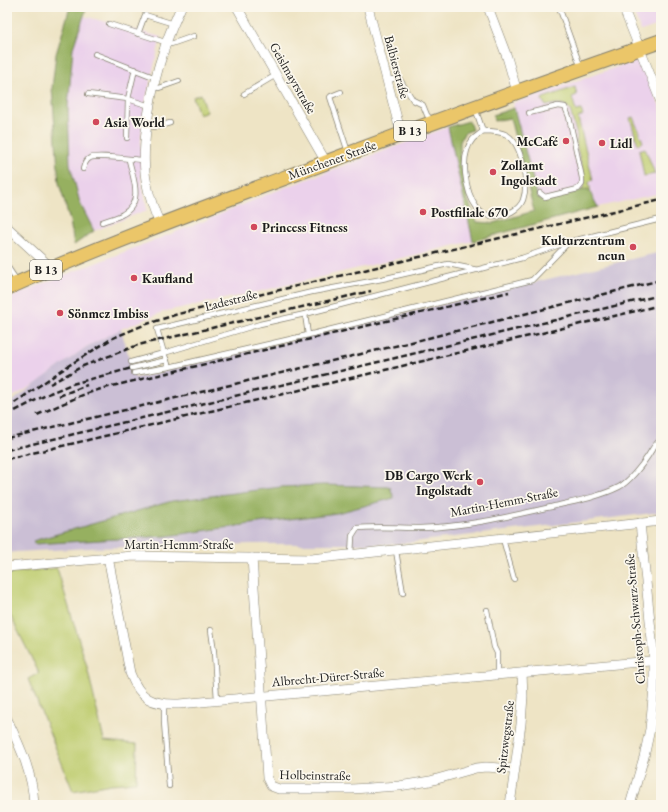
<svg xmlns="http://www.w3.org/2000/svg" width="668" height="812" viewBox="0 0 668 812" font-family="'EB Garamond',serif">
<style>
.built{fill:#ebd1eb}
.industrial{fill:#cbbfd5}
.green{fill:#becc6e;stroke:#6d7445}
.forest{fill:#96b061;stroke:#59663e}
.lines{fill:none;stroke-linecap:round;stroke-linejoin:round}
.lane-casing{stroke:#858070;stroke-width:6}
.street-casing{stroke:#858070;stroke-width:10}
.primary-casing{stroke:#858070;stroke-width:16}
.lane{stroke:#fff;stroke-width:4.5}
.street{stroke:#fff;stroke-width:9}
.primary{stroke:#ebc669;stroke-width:14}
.rail{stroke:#1c1c1c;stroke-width:2.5;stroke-dasharray:6 3;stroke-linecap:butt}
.poi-dot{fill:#d1495b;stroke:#fbf7ec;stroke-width:1.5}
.labels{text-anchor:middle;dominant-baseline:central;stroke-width:3.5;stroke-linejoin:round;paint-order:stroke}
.shield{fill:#fbf7ec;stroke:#5f5e5a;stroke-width:1}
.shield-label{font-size:12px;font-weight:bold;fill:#1c1c1c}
.street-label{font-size:13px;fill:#1c1c1c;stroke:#fbf7ec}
.poi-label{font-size:13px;font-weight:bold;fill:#1c1c1c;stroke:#fbf7ec;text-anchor:start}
</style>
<rect width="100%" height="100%" fill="#fbf7ec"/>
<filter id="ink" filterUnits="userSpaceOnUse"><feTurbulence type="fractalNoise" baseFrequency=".025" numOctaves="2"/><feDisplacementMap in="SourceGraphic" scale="8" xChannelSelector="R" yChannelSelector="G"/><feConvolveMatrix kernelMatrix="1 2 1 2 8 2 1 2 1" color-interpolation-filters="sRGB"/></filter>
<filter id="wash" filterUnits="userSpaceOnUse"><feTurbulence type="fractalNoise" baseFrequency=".012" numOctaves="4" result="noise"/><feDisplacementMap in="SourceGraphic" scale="16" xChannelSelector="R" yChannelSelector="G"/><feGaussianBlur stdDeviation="0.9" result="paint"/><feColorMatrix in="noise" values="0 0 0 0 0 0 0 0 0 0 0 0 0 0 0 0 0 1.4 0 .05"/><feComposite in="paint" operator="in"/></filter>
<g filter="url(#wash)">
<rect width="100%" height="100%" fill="#eee4c5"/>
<g class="built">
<path d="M 631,7 L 661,7 L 661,24 L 641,31 Z"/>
<path d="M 84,16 L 161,37 L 146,99 L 141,136 L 141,176 L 147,210 L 94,231 L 80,203 L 70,164 L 68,108 L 73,48 Z"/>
<path d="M 640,59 L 661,109 L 661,193 L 598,207 L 588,189 L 543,200 L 540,200 L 536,195 L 513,103 Z"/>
<path d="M 448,127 L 473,241 L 253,293 L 166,311 L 121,329 L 86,347 L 36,384 L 7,400 L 7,299 L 44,283 L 204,221 L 273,192 Z"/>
</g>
<path class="industrial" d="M 661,252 L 661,512 L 397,544 L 252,544 L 90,548 L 16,552 L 7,553 L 7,405 L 86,347 L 121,329 L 135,378 Z"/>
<g class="green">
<path d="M 575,87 L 577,95 L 572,97 L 576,111 L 581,110 L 583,115 L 578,118 L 593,180 L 589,182 L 591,194 L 588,189 L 580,191 L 584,186 L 585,181 L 576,144 L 577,136 L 570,110 C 564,101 555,104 546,106 L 542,100 L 543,98 Z"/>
<path d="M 201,94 L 207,112 L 199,115 L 193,97 Z"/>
<path d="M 633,117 L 643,142 L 638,145 L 630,118 Z"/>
<path d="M 645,148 L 655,174 L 644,176 L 639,150 Z"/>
<path d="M 57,568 L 87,667 L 104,741 L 137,744 L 136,782 L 111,784 L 73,791 L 28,679 L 39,673 L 7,609 L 7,573 Z"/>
</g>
<g class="forest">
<path d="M 70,7 L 87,7 L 73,48 L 68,108 L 70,164 L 80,203 L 94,231 L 74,245 L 70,221 L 59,183 L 52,88 L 56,54 Z"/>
<path d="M 514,108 L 538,198 L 543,200 L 588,189 L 598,207 L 473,241 L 448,127 L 469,121 L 472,130 L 464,133 L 460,142 L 460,159 L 468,200 L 477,222 L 493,223 L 534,211 L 510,118 L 494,121 L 493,115 Z"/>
<path d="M 323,485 L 390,487 L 394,498 L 337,513 L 265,522 L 167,536 L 34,544 L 33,541 L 172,501 L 281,487 Z"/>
</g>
</g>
<g filter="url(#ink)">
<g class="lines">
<g class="lane-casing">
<g id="lane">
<path d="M 559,7 L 581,68"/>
<path d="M 109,24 L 171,44 L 194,36"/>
<path d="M 138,34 L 145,15 L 174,24"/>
<path d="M 95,54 L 156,78"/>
<path d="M 387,80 L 399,78 L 413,100 L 423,105 L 427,115 L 432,121"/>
<path d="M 154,86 L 159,88 L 179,81"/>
<path d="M 341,92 L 331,96 L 330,97 L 348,152"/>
<path d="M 88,94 L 128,99 L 150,106"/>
<path d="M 244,94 L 276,75"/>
<path d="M 475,108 L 483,131"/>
<path d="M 529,113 L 558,106 L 565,107 L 569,117 L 582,178 L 582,184 L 578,189 L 545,197 L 540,193"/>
<path d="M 147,126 L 156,127 L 170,123"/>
<path d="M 483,131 C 490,131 500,131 507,135 C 522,144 529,183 523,200 C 519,210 506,216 496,216 C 489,216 481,214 477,208 C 465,192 459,155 473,139 C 476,136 480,134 483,131 Z"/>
<path d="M 127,138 L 128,99 L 135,69"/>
<path d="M 83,169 C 84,165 86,160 90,158 C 97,154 134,160 145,160"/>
<path d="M 102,222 C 109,219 117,218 123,214 C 144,202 133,178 129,160"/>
<path d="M 7,266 L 17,281"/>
<path d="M 478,270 L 448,264 L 382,279 L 312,292 L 157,329 L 164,353 L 260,324 L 305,314 L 522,258 L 568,242 L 661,219"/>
<path d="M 305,314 L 308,335 L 532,280 L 567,244"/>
<path d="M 131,362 L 164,353 L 169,367 L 308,335"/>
<path d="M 132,368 L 167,360"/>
<path d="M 134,373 L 169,367"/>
<path d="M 503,539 L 514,579"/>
<path d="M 396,551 L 403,593"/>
<path d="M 351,556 L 352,536 L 357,528 C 378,526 399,528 420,528 C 466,527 511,516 555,506 C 576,501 599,497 619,487 C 629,482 642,465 648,456 C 652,450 654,444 661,440"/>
<path d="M 487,610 L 494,647 L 497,653 L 497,675"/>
<path d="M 211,630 L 214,652 L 217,700"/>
<path d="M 164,704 L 164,722 L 169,786"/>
</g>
</g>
<g class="street-casing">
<g id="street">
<path d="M 237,7 L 326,162"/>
<path d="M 368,7 L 401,134"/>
<path d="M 488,7 L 507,57 L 517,92"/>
<path d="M 623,7 L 661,102"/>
<path d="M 160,224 C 154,211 149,195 146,180 C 140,145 152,84 164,50 C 168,35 175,21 181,7"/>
<path d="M 7,227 L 45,262 L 50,269"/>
<path d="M 108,557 L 130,673 C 140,699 152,705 179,704 L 661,660"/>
<path d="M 252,558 L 267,778 L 271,786 L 279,789 L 352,789 L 399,786 L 430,781 L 476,768 L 486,767 L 514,769"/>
<path d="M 7,567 L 133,556 L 311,559 L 661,521"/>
<path d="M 7,719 C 20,746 33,774 34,805"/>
<path d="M 510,805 L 521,724 L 523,696 L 522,673"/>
<path d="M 630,805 L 644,757 L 650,729 L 654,688 L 654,660 L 640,523"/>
</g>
</g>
<g class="primary-casing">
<path id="primary" d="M 7,288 C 112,241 220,202 327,162 C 438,120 549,80 661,41"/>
</g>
<use href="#lane" class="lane"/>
<use href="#street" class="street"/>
<use href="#primary" class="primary"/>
<g class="rail">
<path d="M 50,384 L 83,366 L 138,345 L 371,291"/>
<path d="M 59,396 L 87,385"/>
<path d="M 7,408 L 68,366 L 113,338 L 144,325 L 178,314 L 661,200"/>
<path d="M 7,415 L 50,393 L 72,384 L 132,368"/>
<path d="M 37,415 L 85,394 L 104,388 L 509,292"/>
<path d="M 7,438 L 416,341 L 661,280"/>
<path d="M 7,450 L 661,295"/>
<path d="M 7,459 L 661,305"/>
</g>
</g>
</g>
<g class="poi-dot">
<circle cx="96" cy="122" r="4"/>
<circle cx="566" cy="141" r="4"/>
<circle cx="602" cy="143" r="4"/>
<circle cx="493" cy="172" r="4"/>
<circle cx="423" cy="212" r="4"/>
<circle cx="254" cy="227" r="4"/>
<circle cx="633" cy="247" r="4"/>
<circle cx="134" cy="278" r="4"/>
<circle cx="60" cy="313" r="4"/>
<circle cx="480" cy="482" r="4"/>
</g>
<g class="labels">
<g class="shield">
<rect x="394" y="121" width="32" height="20" rx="3"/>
<rect x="30" y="260" width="32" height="20" rx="3"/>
</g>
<g class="shield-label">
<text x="410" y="131">B 13</text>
<text x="46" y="270">B 13</text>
</g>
<g class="street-label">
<text transform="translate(397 67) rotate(75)">Balbierstraße</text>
<text transform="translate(293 78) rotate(60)">Geislmayrstraße</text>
<text transform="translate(332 160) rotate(-20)">Münchener Straße</text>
<text transform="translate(231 300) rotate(-14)">Ladestraße</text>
<text transform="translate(504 502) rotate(-11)">Martin-Hemm-Straße</text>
<text x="179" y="544">Martin-Hemm-Straße</text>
<text transform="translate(635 619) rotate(-95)">Christoph-Schwarz-Straße</text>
<text transform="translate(328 677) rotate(-5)">Albrecht-Dürer-Straße</text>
<text transform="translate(505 737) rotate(-83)">Spitzwegstraße</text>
<text transform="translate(315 775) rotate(1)">Holbeinstraße</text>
</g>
<g class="poi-label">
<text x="104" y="122">Asia World</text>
<text x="558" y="141" text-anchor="end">McCafé</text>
<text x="610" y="143">Lidl</text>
<text x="501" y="165">Zollamt<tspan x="501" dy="15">Ingolstadt</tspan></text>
<text x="431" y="212">Postfiliale 670</text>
<text x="262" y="227">Princess Fitness</text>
<text x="625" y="240" text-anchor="end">Kulturzentrum<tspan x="625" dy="15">neun</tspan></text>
<text x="142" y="278">Kaufland</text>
<text x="68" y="313">Sönmez Imbiss</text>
<text x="472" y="475" text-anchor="end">DB Cargo Werk<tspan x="472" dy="15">Ingolstadt</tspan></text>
</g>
</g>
<rect width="668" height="812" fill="none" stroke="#fbf7ec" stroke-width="24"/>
</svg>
